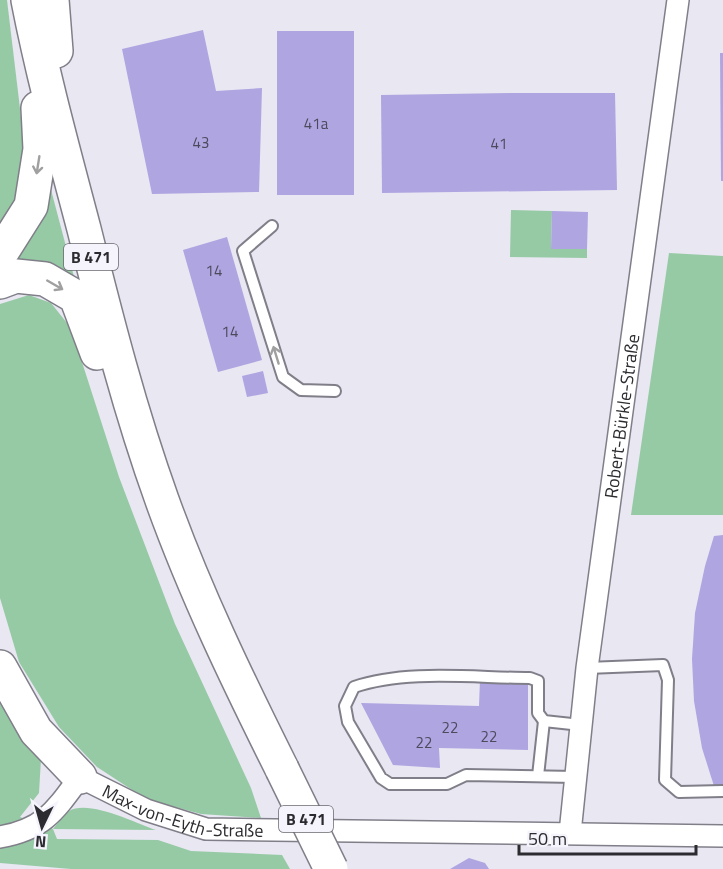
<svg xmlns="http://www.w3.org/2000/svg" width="723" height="869" viewBox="0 0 723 869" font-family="'Titillium Web',sans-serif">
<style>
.green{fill:#96caa5}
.building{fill:#afa5e1}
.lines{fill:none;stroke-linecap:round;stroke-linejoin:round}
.lane-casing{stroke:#807f89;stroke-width:14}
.street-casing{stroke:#807f89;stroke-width:24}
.highway-casing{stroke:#807f89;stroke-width:36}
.lane{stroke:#fff;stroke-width:10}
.street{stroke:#fff;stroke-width:21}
.highway{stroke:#fff;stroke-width:33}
.highway-bridge-casing{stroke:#807f89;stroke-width:36;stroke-linecap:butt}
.highway-bridge{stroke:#fff;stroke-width:33}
.oneway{stroke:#a0a0a1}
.labels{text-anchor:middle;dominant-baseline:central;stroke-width:4.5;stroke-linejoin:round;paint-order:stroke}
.number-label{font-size:15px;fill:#4d4a5c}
.shield{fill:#f5f4fd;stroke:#68676d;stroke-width:1.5}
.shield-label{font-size:16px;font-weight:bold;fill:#2c2b2f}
.street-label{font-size:18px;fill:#2c2b2f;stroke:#f5f4fd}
</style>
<rect width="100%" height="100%" fill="#e8e7f2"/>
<g class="green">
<path d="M 0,0 L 7,0 L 27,167 L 23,192 L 0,233 Z"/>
<path d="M 50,186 L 77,288 L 0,266 Z"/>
<path d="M 511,210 L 552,211 L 551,249 L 587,249 L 587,258 L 510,257 Z"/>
<path d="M 669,253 L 723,256 L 723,515 L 631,515 Z"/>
<path d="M 29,295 L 51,303 L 71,328 L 119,477 L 175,624 L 251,788 L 261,818 L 201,814 L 146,799 L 97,767 L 59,727 L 19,662 L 0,598 L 0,304 Z"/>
<path d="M 0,696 L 41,759 L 39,793 L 20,817 L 53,829 C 57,824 63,815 69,811 C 88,799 136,823 156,830 L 53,829 L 57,839 L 158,840 L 191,851 L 282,855 L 290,869 L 71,869 L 0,863 Z"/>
</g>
<g class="building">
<path d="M 203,30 L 216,91 L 262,88 L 259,192 L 152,194 L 122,49 Z"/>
<rect x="277" y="31" width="77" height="164"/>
<path d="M 720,53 L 723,53 L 723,181 L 721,181 Z"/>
<path d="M 511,93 L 615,93 L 617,190 L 382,193 L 381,95 Z"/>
<path d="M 552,211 L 588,212 L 587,249 L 551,249 Z"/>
<path d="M 227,237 L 262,360 L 218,372 L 183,250 Z"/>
<path d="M 263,371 L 268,393 L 247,397 L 242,376 Z"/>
<path d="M 723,535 L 723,786 L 714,786 L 702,748 L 694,701 L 692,659 L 695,613 L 705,566 L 714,536 Z"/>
<path d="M 480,680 L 528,681 L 528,750 L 439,748 L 440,768 L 393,765 L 361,703 L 479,706 Z"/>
<path d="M 469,858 L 485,863 L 489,869 L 450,869 Z"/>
</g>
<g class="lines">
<g class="lane-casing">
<g id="lane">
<path d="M 272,226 L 243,251 L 283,377 L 301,390 L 335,391"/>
<path d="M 587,668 L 663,665 L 668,680 L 665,780 L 679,792 L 723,791"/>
<path d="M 538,776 L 544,721"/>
<path d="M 575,777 L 466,775 L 447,784 L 390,784 L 381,778 L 348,722 L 345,706 L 354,687 C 406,669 475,678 530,678 L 538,681 L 538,713 L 544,721 L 581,725"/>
</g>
</g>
<g class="street-casing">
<g id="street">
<path id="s1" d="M 570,833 L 587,668 L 678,0"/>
<path id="s2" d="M 0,837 C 44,829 55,811 80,777 L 146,810 L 206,829 L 723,836"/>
</g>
</g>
<g class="highway-casing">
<g id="highway">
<path d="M 28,0 C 43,77 64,153 84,229 C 107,321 130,411 162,500 C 195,592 238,681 282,769"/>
<path d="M 52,0 L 56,51"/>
<path d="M 0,255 L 31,206 L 40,149 L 38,108"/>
<path d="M 0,282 L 16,276 L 45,279 L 76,297 L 97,353"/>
<path d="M 0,667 L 36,731 L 80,777"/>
</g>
</g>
<use href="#lane" class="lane"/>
<use href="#street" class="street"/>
<use href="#highway" class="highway"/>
<g class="highway-bridge-casing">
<path id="highway-bridge" d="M 282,769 L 331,869"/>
</g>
<use href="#highway-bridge" class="highway-bridge"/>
</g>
<defs><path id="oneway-shaft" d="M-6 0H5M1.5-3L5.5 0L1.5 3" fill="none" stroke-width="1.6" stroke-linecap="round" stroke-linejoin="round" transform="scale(1.5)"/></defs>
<g class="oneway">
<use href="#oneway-shaft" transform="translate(38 165) rotate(99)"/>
<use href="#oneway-shaft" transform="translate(55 285) rotate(30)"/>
<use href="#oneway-shaft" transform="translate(276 355) rotate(-107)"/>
</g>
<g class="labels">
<g class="number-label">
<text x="316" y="123">41a</text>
<text x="201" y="142">43</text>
<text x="499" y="143">41</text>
<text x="214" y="270">14</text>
<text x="230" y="331">14</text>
<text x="450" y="727">22</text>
<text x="489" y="736">22</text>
<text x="424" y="742">22</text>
</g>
<g class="shield">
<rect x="64" y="244" width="54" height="26" rx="4.5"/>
<rect x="279" y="806" width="54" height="26" rx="4.5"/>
</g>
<g class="shield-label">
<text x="91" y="257">B 471</text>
<text x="306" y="819">B 471</text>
</g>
<g class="street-label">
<text stroke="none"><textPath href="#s1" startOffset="420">Robert-Bürkle-Straße</textPath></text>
<text stroke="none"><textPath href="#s2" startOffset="214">Max-von-Eyth-Straße</textPath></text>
</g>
</g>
<g transform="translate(42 827) rotate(185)" stroke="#f5f4fd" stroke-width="4.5" paint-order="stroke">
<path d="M0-4.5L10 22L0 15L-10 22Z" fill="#2c2b2f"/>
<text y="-9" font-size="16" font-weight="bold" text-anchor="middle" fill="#2c2b2f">N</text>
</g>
<path d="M519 845v9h177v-9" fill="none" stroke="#2c2b2f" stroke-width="3"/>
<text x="528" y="845" font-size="18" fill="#2c2b2f" stroke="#f5f4fd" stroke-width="4.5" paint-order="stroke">50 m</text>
</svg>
